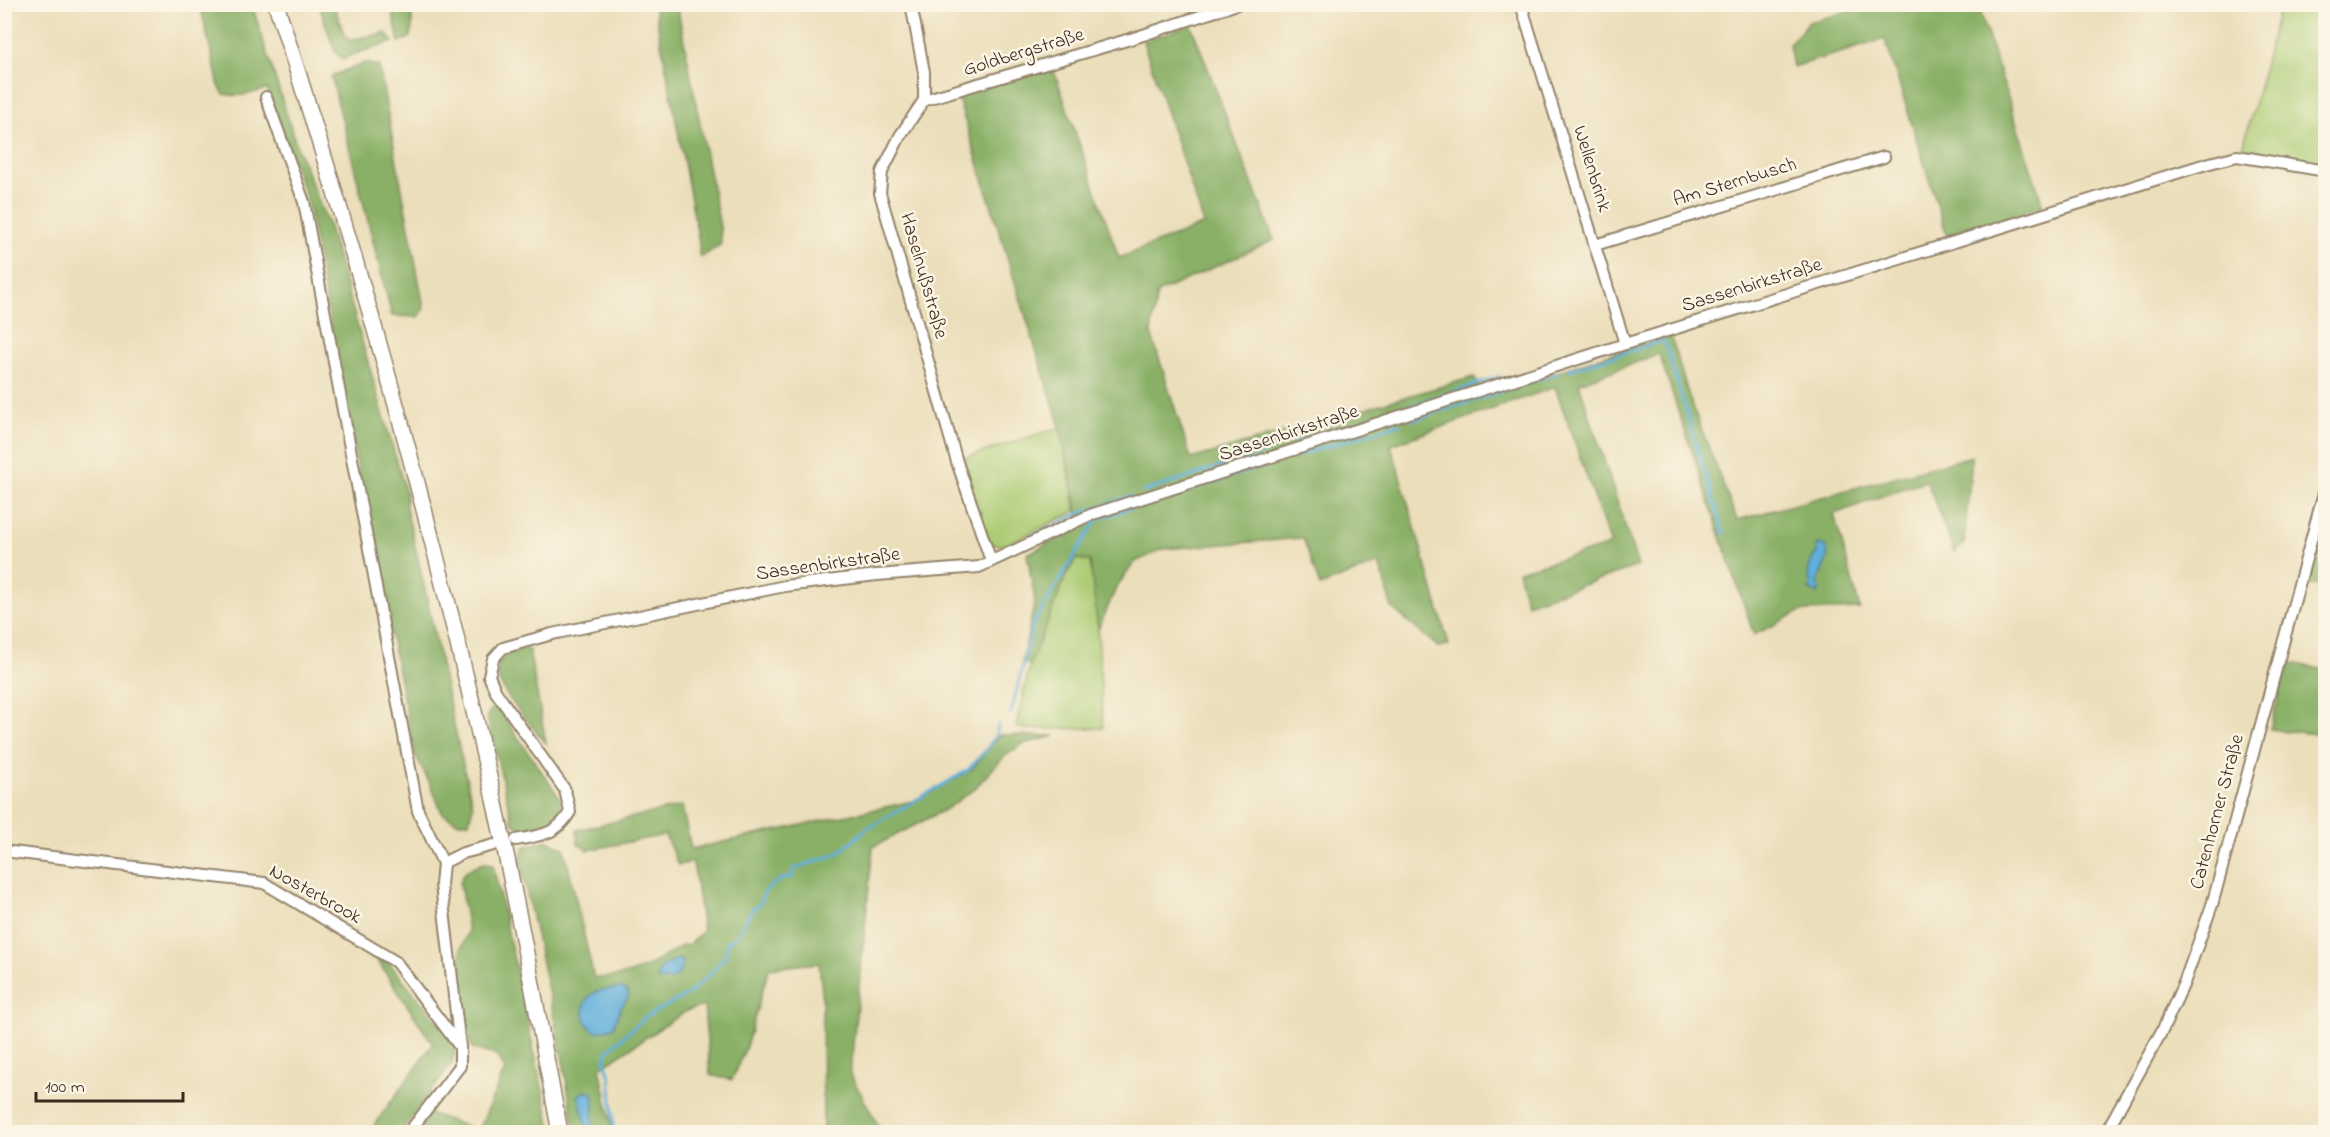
<svg xmlns="http://www.w3.org/2000/svg" width="2330" height="1137" viewBox="0 0 2330 1137" font-family="'Indie Flower',sans-serif">
<style>
.green{fill:#accc74;stroke:#747b49;stroke-width:1.5}
.forest{fill:#89b066;stroke:#626d42;stroke-width:1.5}
.water{fill:#61afdb;stroke:#4e6c7c;stroke-width:1.5}
.lines{fill:none;stroke-linecap:round;stroke-linejoin:round}
.stream{stroke:#61afdb;stroke-width:3}
.minor-casing{stroke:#93846c;stroke-width:14}
.highway-casing{stroke:#93846c;stroke-width:18}
.minor{stroke:#fff;stroke-width:10}
.highway{stroke:#fff;stroke-width:15}
.labels{text-anchor:middle;dominant-baseline:central;stroke-width:5;stroke-linejoin:round;paint-order:stroke}
.street-label{font-size:20px;fill:#3b2a1e;stroke:#fcf5e5}
</style>
<rect width="100%" height="100%" fill="#fcf5e5"/>
<filter id="ink" filterUnits="userSpaceOnUse"><feTurbulence type="fractalNoise" baseFrequency=".0167" numOctaves="2"/><feDisplacementMap in="SourceGraphic" scale="12" xChannelSelector="R" yChannelSelector="G"/><feConvolveMatrix kernelMatrix="1 2 1 2 8 2 1 2 1" color-interpolation-filters="sRGB"/></filter>
<filter id="wash" filterUnits="userSpaceOnUse"><feTurbulence type="fractalNoise" baseFrequency=".008" numOctaves="4" result="noise"/><feDisplacementMap in="SourceGraphic" scale="24" xChannelSelector="R" yChannelSelector="G"/><feGaussianBlur stdDeviation="1.35" result="paint"/><feColorMatrix in="noise" values="0 0 0 0 0 0 0 0 0 0 0 0 0 0 0 0 0 1.4 0 .05"/><feComposite in="paint" operator="in"/></filter>
<g filter="url(#wash)">
<rect width="100%" height="100%" fill="#ebdeba"/>
<g class="green">
<path d="M 2280,5 L 2325,5 L 2325,162 L 2243,148 Z"/>
<path d="M 1060,427 L 1076,511 L 1003,546 L 990,543 L 961,459 Z"/>
<path d="M 1076,558 L 1090,560 L 1098,630 L 1103,728 L 1026,729 L 1016,727 L 1030,664 L 1067,573 Z"/>
</g>
<g class="forest">
<path d="M 200,5 L 252,5 L 297,147 L 328,224 L 406,493 L 406,509 C 431,607 448,708 473,806 L 469,822 L 457,822 L 442,813 L 433,790 L 415,754 L 376,564 L 307,200 L 267,89 C 252,93 239,98 224,94 L 219,86 Z"/>
<path d="M 319,5 L 334,5 L 344,34 L 349,40 L 386,33 L 393,42 L 351,55 L 343,60 L 335,52 Z"/>
<path d="M 391,5 L 409,5 C 412,17 414,25 410,38 L 399,42 Z"/>
<path d="M 654,5 L 677,5 L 720,227 L 721,244 L 702,257 L 699,255 L 699,242 Z"/>
<path d="M 1873,5 L 1999,5 L 1980,11 L 2043,206 L 1947,236 L 1885,39 L 1793,67 L 1789,45 L 1809,22 Z"/>
<path d="M 1191,25 L 1274,240 L 1157,293 L 1151,333 L 1191,459 L 1474,377 L 1484,397 L 1627,348 L 1671,336 L 1689,397 L 1737,520 L 1972,456 L 1964,544 L 1954,552 L 1926,480 L 1834,514 L 1860,609 L 1801,611 L 1754,635 L 1659,354 L 1579,383 L 1638,566 L 1527,604 L 1518,571 L 1611,545 L 1555,387 L 1391,445 L 1449,645 L 1438,647 L 1392,608 L 1379,563 L 1320,586 L 1303,538 L 1163,549 L 1135,562 L 1117,586 L 1098,630 L 1090,561 L 1076,559 L 1067,573 L 1030,664 L 1022,663 L 1035,600 L 1027,554 L 1081,527 L 1060,427 L 957,95 L 1053,68 L 1119,258 L 1204,224 L 1143,41 Z"/>
<path d="M 365,63 L 379,66 L 424,308 L 419,317 L 392,316 L 331,76 Z"/>
<path d="M 2325,520 L 2325,585 L 2308,585 Z"/>
<path d="M 523,648 L 529,650 L 546,743 C 535,731 526,719 516,707 C 496,682 484,661 523,648 Z"/>
<path d="M 2287,662 L 2325,670 L 2325,735 L 2270,729 Z"/>
<path d="M 495,704 L 559,797 L 561,810 L 551,821 L 523,829 L 513,824 L 487,716 Z"/>
<path d="M 999,735 L 1055,736 L 1023,744 L 1004,757 L 974,789 L 948,808 L 873,847 L 850,1074 L 882,1132 L 823,1132 L 822,991 L 819,963 L 769,968 L 746,1047 L 732,1080 L 710,1075 L 704,1006 L 686,1011 L 600,1068 L 613,1132 L 575,1132 L 562,1055 L 520,861 L 524,847 L 547,840 L 564,848 L 594,978 C 635,977 649,966 683,945 L 687,946 L 703,931 L 693,862 L 678,865 L 665,835 L 588,850 L 578,844 L 577,830 L 682,806 L 691,849 L 913,801 L 972,769 Z"/>
<path d="M 487,863 L 493,865 L 552,1132 L 496,1132 L 479,1129 L 505,1070 L 498,1056 L 474,1049 L 468,1040 L 460,959 L 461,948 L 468,931 L 460,884 C 461,871 475,864 487,863 Z"/>
<path d="M 375,957 L 390,964 L 453,1040 L 455,1050 L 452,1063 L 401,1132 L 369,1132 L 433,1044 Z"/>
<path d="M 428,1113 L 469,1127 L 468,1132 L 413,1132 Z"/>
</g>
<g class="water">
<path d="M 1818,544 L 1826,546 L 1828,557 L 1817,583 L 1820,588 L 1818,594 L 1809,589 L 1811,584 C 1805,574 1810,561 1817,552 L 1816,545 Z"/>
<path d="M 678,959 L 683,961 C 679,980 674,981 658,980 C 655,968 668,963 678,959 Z"/>
<path d="M 622,988 L 628,992 L 628,998 L 621,1007 L 613,1028 L 597,1032 C 589,1029 585,1023 584,1014 C 581,990 604,989 622,988 Z"/>
<path d="M 585,1091 L 593,1093 C 596,1105 591,1119 594,1132 L 588,1132 C 584,1120 582,1108 578,1096 Z"/>
</g>
<g class="lines">
<g class="stream">
<path d="M 1569,370 L 1662,341 L 1665,343 L 1724,534"/>
<path d="M 1413,420 L 1558,373"/>
<path d="M 1294,443 L 1499,377"/>
<path d="M 1293,457 L 1399,424"/>
<path d="M 1143,492 L 1268,451"/>
<path d="M 1033,536 L 1074,516 L 1131,496"/>
<path d="M 1011,713 L 1033,624 L 1097,519 L 1276,462"/>
<path d="M 614,1132 L 610,1077 L 605,1060 L 608,1050 L 647,1016 L 689,994 L 713,971 L 726,955 L 727,942 L 736,937 L 752,909 L 760,904 L 765,891 L 781,879 L 792,877 L 793,869 L 837,854 L 866,829 L 968,770 L 986,750 L 996,735 L 998,725"/>
</g>
</g>
</g>
<g filter="url(#ink)">
<g class="lines">
<g class="minor-casing">
<g id="minor">
<path d="M 911,4 L 924,72 L 924,100 L 900,136 L 882,172 L 880,193 L 957,462 L 991,561"/>
<path d="M 1521,4 L 1625,344"/>
<path d="M 266,97 L 304,202 L 418,811 L 443,863 L 441,885 L 460,1047"/>
<path d="M 924,100 L 1137,37 L 1237,4"/>
<path d="M 1595,245 L 1884,157"/>
<path d="M 516,840 C 542,835 556,835 570,812 L 565,790 L 496,692 L 489,676 L 493,659 L 503,648 L 552,634 L 785,586 L 877,575 L 979,567 L 1090,515 L 1625,344 L 2206,164 L 2237,156 L 2326,171"/>
<path d="M 4,851 L 264,883 L 396,962 L 460,1047 L 460,1066 L 409,1132"/>
<path d="M 443,863 L 463,853 L 494,845"/>
<path d="M 2106,1132 L 2163,1029 L 2184,983 L 2212,905 L 2326,485"/>
</g>
</g>
<g class="highway-casing">
<path id="highway" d="M 276,4 C 363,273 439,547 499,822 C 522,925 540,1029 560,1132"/>
</g>
<use href="#minor" class="minor"/>
<use href="#highway" class="highway"/>
</g>
</g>
<g class="labels">
<g class="street-label">
<text transform="translate(1024 53) rotate(-17)">Goldbergstraße</text>
<text transform="translate(1591 169) rotate(73)">Wellenbrink</text>
<text transform="translate(1735 183) rotate(-17)">Am Sternbusch</text>
<text transform="translate(923 276) rotate(74)">Haselnußstraße</text>
<text transform="translate(1752 286) rotate(-17)">Sassenbirkstraße</text>
<text transform="translate(1289 434) rotate(-18)">Sassenbirkstraße</text>
<text transform="translate(828 565) rotate(-8)">Sassenbirkstraße</text>
<text transform="translate(2218 812) rotate(-75)">Catenhorner Straße</text>
<text transform="translate(315 895) rotate(29)">Nosterbrook</text>
</g>
</g>
<rect width="2330" height="1137" fill="none" stroke="#fcf5e5" stroke-width="24"/>
<path d="M36 1092v9h147v-9" fill="none" stroke="#3b2a1e" stroke-width="3"/>
<text x="45" y="1092" font-size="18" fill="#3b2a1e" stroke="#fcf5e5" stroke-width="4.5" paint-order="stroke">100 m</text>
</svg>
